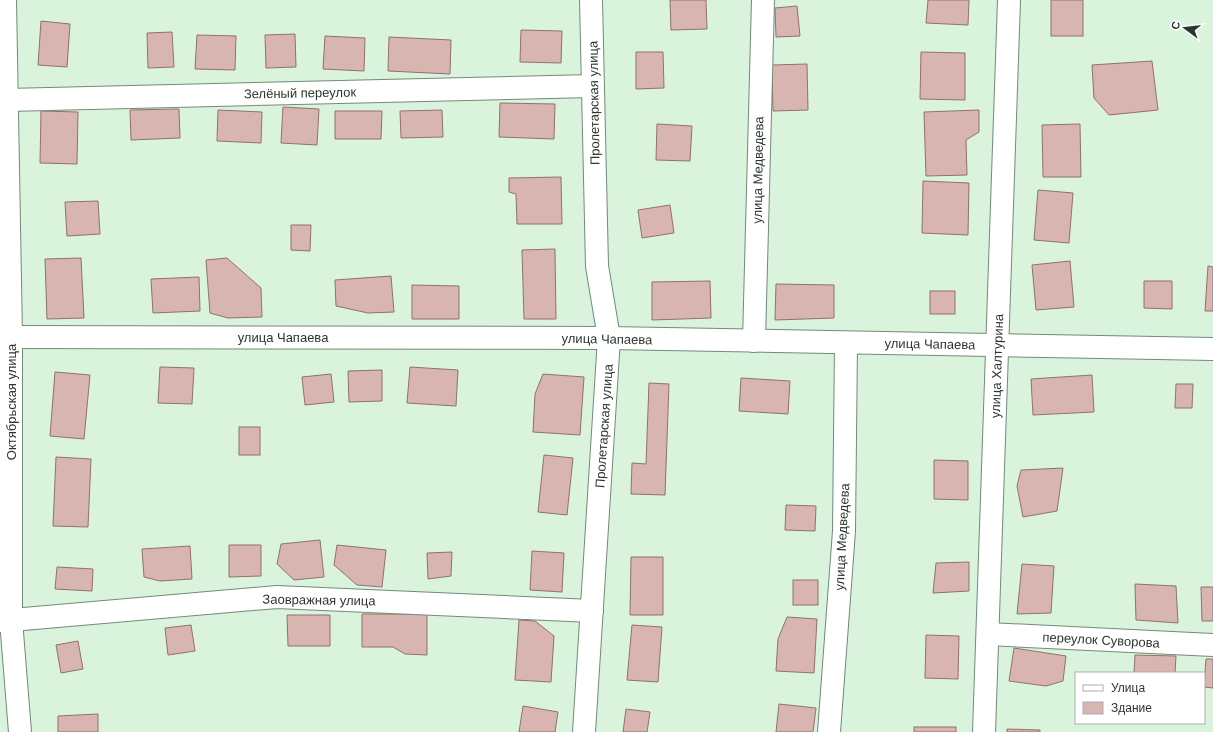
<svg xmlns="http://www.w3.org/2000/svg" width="1213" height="732" viewBox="0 0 1213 732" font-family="Arial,sans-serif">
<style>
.building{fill:#d8b5b0;stroke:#91716d}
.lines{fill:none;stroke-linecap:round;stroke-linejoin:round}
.minor-casing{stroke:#728b77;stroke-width:24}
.minor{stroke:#fff;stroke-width:22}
.labels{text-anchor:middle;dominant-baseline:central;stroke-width:3;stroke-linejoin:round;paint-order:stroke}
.street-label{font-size:13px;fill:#2b362d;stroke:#fff}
</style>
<rect width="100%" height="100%" fill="#d9f3dd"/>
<g class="building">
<path d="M 670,0 L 706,0 L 707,29 L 671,30 Z"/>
<path d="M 928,0 L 969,0 L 968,25 L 926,23 Z"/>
<rect x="1051" y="0" width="32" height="36"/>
<path d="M 797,6 L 800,36 L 776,37 L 775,8 Z"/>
<path d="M 41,21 L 70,24 L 67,67 L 38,65 Z"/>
<path d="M 521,30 L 562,31 L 561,63 L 520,62 Z"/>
<path d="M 172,32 L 174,67 L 148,68 L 147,33 Z"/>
<path d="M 295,34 L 296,67 L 266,68 L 265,35 Z"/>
<path d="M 197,35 L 236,36 L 235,70 L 195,69 Z"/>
<path d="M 325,36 L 365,38 L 364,71 L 323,69 Z"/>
<path d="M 389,37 L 451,40 L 450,74 L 388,71 Z"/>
<path d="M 636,52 L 663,52 L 664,88 L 636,89 Z"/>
<path d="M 921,52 L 965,53 L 965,100 L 920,99 Z"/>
<path d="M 1152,61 L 1158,110 L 1109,115 L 1094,98 L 1092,65 Z"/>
<path d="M 807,64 L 808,110 L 773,111 L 772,65 Z"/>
<path d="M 500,103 L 555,104 L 554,139 L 499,137 Z"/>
<path d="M 283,107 L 319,109 L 317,145 L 281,143 Z"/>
<path d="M 179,109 L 180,138 L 131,140 L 130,110 Z"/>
<path d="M 218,110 L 262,112 L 261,143 L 217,141 Z"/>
<path d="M 442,110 L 443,137 L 401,138 L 400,111 Z"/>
<path d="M 979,110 L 979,132 L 966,140 L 967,175 L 926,176 L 924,112 Z"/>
<path d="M 41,111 L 78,112 L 77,164 L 40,163 Z"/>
<path d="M 335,111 L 382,111 L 381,139 L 335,139 Z"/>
<path d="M 657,124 L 692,126 L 690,161 L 656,160 Z"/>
<path d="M 1080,124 L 1081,177 L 1043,177 L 1042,125 Z"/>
<path d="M 561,177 L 562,224 L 517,224 L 516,194 L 509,192 L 509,178 Z"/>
<path d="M 923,181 L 969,183 L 968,235 L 922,233 Z"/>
<path d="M 1038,190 L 1073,193 L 1069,243 L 1034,240 Z"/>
<path d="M 98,201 L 100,234 L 67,236 L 65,202 Z"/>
<path d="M 670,205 L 674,233 L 642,238 L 638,210 Z"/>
<path d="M 291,225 L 311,225 L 310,251 L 291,250 Z"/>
<path d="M 555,249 L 556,319 L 524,319 L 522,250 Z"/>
<path d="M 81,258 L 84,318 L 47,319 L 45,259 Z"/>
<path d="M 227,258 L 261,288 L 262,317 L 228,318 L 210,313 L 206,260 Z"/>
<path d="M 1070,261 L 1074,307 L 1036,310 L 1032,265 Z"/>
<path d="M 1208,266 L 1213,267 L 1213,311 L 1205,311 Z"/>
<path d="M 391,276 L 394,312 L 368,313 L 336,306 L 335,280 Z"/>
<path d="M 199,277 L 200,311 L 153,313 L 151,279 Z"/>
<path d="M 710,281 L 711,318 L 652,320 L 652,282 Z"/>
<path d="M 1144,281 L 1172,281 L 1172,309 L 1144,308 Z"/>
<path d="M 776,284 L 834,285 L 834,318 L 775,320 Z"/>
<path d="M 412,285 L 459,286 L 459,319 L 412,319 Z"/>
<rect x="930" y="291" width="25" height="23"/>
<path d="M 160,367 L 194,368 L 192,404 L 158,403 Z"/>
<path d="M 410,367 L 458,370 L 456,406 L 407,403 Z"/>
<path d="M 382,370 L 382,401 L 349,402 L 348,371 Z"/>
<path d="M 55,372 L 90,375 L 84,439 L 50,436 Z"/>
<path d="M 331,374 L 334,402 L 305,405 L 302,377 Z"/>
<path d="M 543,374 L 584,377 L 580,435 L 533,432 L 535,394 Z"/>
<path d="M 1092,375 L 1094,412 L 1033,415 L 1031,379 Z"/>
<path d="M 741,378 L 790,381 L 788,414 L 739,411 Z"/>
<path d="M 649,383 L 669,384 L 665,495 L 631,494 L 632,463 L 646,464 Z"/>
<path d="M 1176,384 L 1193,384 L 1192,408 L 1175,408 Z"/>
<rect x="239" y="427" width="21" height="28"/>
<path d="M 544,455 L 573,458 L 567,515 L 538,512 Z"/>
<path d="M 56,457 L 91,459 L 88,527 L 53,526 Z"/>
<path d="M 934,460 L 968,461 L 968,500 L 934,499 Z"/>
<path d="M 1063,468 L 1057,511 L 1023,517 L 1017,486 L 1021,470 Z"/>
<path d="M 786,505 L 816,506 L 815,531 L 785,530 Z"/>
<path d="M 320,540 L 324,577 L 294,580 L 277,564 L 281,544 Z"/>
<path d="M 229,545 L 261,545 L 261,576 L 229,577 Z"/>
<path d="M 337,545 L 386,550 L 382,587 L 357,585 L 334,565 Z"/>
<path d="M 190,546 L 192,579 L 160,581 L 144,577 L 142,549 Z"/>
<path d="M 532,551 L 564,553 L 562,592 L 530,590 Z"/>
<path d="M 452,552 L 451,576 L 428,579 L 427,553 Z"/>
<path d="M 631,557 L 663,557 L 663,615 L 630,615 Z"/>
<path d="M 969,562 L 969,591 L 933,593 L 936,563 Z"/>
<path d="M 1022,564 L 1054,566 L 1051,613 L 1017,614 Z"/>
<path d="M 57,567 L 93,569 L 92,591 L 55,589 Z"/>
<rect x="793" y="580" width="25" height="25"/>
<path d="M 1135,584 L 1176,586 L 1178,623 L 1136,620 Z"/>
<path d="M 1201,587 L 1213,587 L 1213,621 L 1202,621 Z"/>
<path d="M 362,614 L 427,614 L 427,655 L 405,654 L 393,647 L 362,647 Z"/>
<path d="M 287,615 L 330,615 L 330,646 L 288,646 Z"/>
<path d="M 787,617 L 817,619 L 814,673 L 776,671 L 778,639 Z"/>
<path d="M 519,620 L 535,621 L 554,636 L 551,682 L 515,680 Z"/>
<path d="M 191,625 L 195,651 L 168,655 L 165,628 Z"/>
<path d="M 632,625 L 662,627 L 658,682 L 627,680 Z"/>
<path d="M 926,635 L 959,636 L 958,679 L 925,678 Z"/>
<path d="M 78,641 L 83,669 L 61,673 L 56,645 Z"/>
<path d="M 1014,648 L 1066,656 L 1063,681 L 1046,686 L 1009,681 Z"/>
<path d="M 1135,655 L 1176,656 L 1175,673 L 1134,673 Z"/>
<path d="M 1206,659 L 1213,659 L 1213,688 L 1204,687 Z"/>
<path d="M 779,704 L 816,708 L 813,732 L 776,732 Z"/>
<path d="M 523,706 L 558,712 L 555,732 L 519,732 Z"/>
<path d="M 626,709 L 650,712 L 647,732 L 623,732 Z"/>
<path d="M 98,714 L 98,732 L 58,732 L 58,716 Z"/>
<rect x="914" y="727" width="42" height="5"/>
<path d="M 1007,729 L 1040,730 L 1040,732 L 1007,732 Z"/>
</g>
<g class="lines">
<g class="minor-casing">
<g id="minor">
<path d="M 5,0 L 11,337 L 11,620 L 20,732"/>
<path d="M 7,100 L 593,86"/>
<path d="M 0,337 L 609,338 L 1213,349"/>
<path d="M 754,341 L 763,0"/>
<path d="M 0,621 L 277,597 L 592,611"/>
<path d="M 988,634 L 1213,645"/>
<path d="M 584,732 L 609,338 L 597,266 L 591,0"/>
<path d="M 829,732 L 844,531 L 846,343"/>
<path d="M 984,732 L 1009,0"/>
</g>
</g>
<use href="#minor" class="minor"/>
</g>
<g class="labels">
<g class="street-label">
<text transform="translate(300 93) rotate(-1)">Зелёный переулок</text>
<text transform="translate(594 103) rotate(-91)">Пролетарская улица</text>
<text transform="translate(758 170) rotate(-89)">улица Медведева</text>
<text x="283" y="337">улица Чапаева</text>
<text transform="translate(607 339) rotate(1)">улица Чапаева</text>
<text transform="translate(930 344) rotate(1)">улица Чапаева</text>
<text transform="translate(997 366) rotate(-88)">улица Халтурина</text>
<text transform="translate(11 402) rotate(-90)">Октябрьская улица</text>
<text transform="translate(604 426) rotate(-86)">Пролетарская улица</text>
<text transform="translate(842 537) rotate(-87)">улица Медведева</text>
<text transform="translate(319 600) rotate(1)">Заовражная улица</text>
<text transform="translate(1101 640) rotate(3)">переулок Суворова</text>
</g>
</g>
<rect x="1075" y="672" width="130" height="52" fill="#ffffff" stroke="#aaafab"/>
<rect x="1083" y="685" width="20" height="6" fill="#ffffff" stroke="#aaafab"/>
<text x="1111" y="692" font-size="12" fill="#2b362d">Улица</text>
<rect x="1083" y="702" width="20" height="12" fill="#d8b5b0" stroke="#aaafab"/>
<text x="1111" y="712" font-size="12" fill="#2b362d">Здание</text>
<g transform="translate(1185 28) rotate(285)" stroke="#ffffff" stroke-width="3" paint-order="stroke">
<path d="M0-3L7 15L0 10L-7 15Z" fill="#2b362d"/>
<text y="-6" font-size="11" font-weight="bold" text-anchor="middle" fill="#2b362d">С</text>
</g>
</svg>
